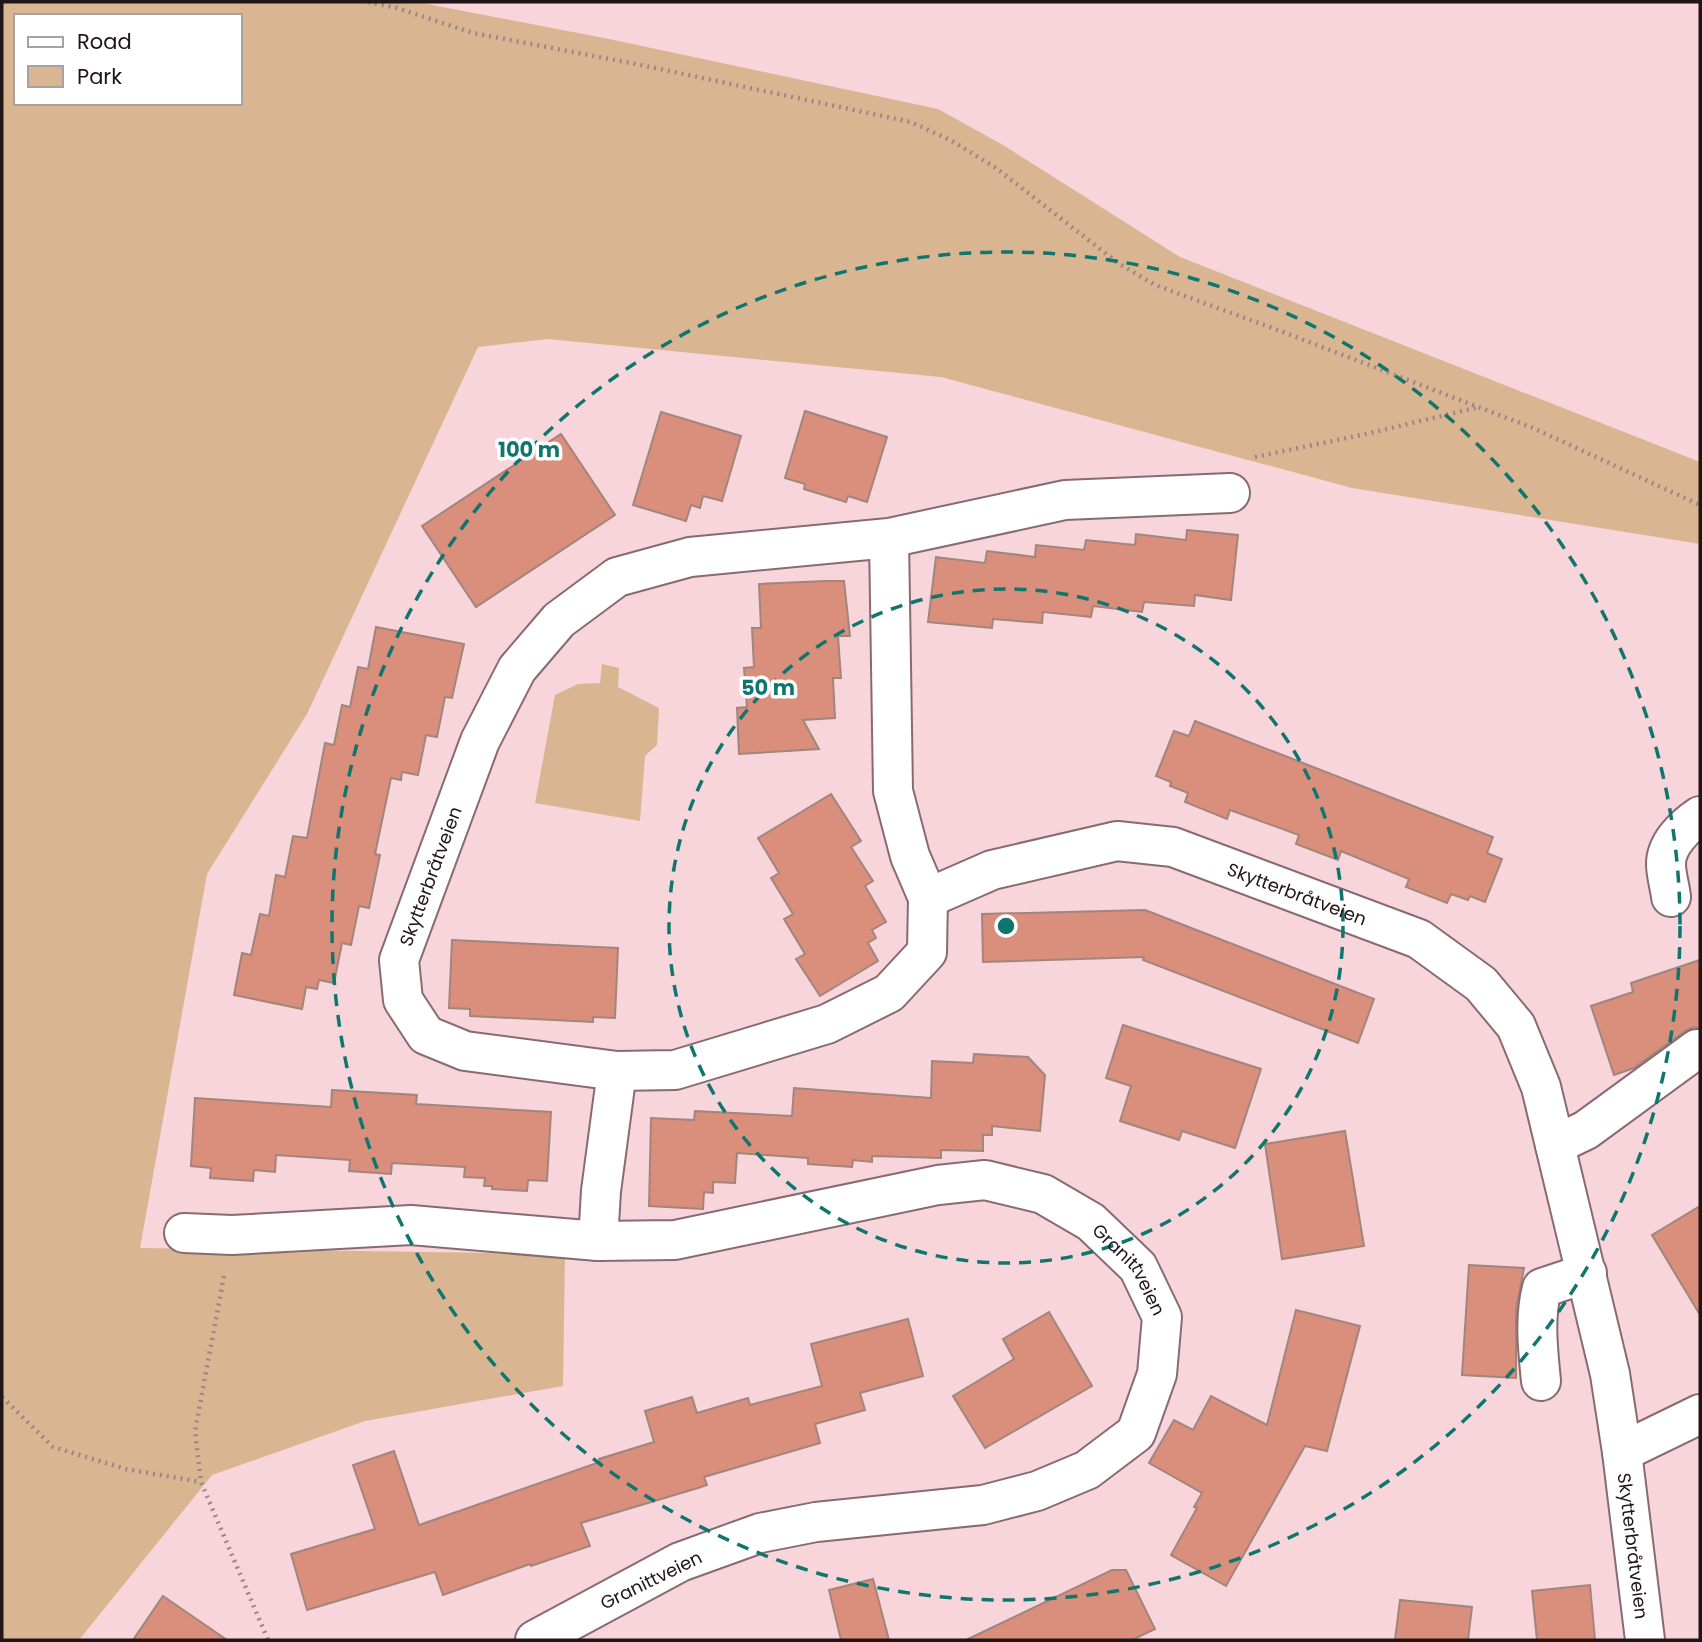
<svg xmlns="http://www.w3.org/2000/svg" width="1702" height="1642" viewBox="0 0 1702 1642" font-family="Poppins,sans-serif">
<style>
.green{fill:#dab591;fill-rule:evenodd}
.building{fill:#d98f7c;stroke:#a2857d;stroke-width:2}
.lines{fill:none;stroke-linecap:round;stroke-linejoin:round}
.minor-casing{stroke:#886b71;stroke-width:42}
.path{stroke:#9e858a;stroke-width:4.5;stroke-dasharray:2 5;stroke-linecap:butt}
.minor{stroke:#fff;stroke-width:38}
.ring{fill:none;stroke:#0f766e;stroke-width:3.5;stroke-dasharray:12 9}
.labels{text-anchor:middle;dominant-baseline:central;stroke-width:7;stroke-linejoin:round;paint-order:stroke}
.street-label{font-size:18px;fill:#201517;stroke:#fff}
.centre{fill:#0f766e;stroke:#fff;stroke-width:3.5}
.ring-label{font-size:21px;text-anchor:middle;font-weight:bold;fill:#0f766e;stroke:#fff;stroke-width:7;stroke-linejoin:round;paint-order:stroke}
</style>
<rect width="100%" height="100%" fill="#f7d5db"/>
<g class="green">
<path d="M 2,2 L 417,2 L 609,39 L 938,109 L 1003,145 L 1180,257 L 1700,462 L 1700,544 L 1352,488 L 941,377 L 548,339 L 478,347 L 307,714 L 207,874 L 140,1248 L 565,1254 L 563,1386 L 365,1421 L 212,1475 L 79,1640 L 2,1640 ZM 16,16 L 240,16 L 240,103 L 16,103 Z"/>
<path d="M 602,664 L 619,668 L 618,687 L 659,708 L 657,745 L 645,756 L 640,821 L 535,803 L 555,695 L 578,684 L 600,683 Z"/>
</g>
<g class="building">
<path d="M 805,411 L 887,437 L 867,502 L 848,496 L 846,502 L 804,489 L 805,484 L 785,478 Z"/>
<path d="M 661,412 L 741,436 L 722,501 L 703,496 L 700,508 L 691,505 L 686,521 L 633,505 Z"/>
<path d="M 561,434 L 615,515 L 476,607 L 422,526 Z"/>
<path d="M 1187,530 L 1238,535 L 1231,600 L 1195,595 L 1194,606 L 1144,602 L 1142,612 L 1093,606 L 1091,617 L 1043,612 L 1042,623 L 993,619 L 992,628 L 928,622 L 936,557 L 985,563 L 987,551 L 1035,557 L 1036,545 L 1084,550 L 1086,540 L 1135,545 L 1136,534 L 1186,540 Z"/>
<path d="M 826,581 L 844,581 L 850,636 L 838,636 L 841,678 L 833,678 L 835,718 L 803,720 L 819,749 L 739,754 L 737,708 L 747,707 L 744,668 L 754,667 L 752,628 L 761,628 L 759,584 Z"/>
<path d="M 376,627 L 464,644 L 452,698 L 445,697 L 437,737 L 426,735 L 418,775 L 402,772 L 401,780 L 391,778 L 375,854 L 380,855 L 369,908 L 359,906 L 351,945 L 342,943 L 334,983 L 319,980 L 317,989 L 306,987 L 302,1009 L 234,995 L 242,953 L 251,955 L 260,914 L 269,916 L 276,875 L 285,877 L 293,836 L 307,838 L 325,743 L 334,745 L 342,705 L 350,707 L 358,667 L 368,669 Z"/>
<path d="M 1195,721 L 1493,837 L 1487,853 L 1502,859 L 1485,902 L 1470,896 L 1468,900 L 1451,894 L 1447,903 L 1406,887 L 1409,879 L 1341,851 L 1338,860 L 1296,844 L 1299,835 L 1230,810 L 1227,819 L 1185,802 L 1188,793 L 1170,786 L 1171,782 L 1156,776 L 1174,731 L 1189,736 Z"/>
<path d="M 831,794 L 861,841 L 851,847 L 873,881 L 865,886 L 886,922 L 872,930 L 876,938 L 868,943 L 878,961 L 820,996 L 796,959 L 805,954 L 784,919 L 793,914 L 771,878 L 779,873 L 758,838 Z"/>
<path d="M 1145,910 L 1374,999 L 1358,1043 L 1143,960 L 1144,957 L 983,962 L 982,914 Z"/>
<path d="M 452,940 L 618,948 L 615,1018 L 593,1017 L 593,1022 L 470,1016 L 470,1009 L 449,1008 Z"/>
<path d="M 1700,960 L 1700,1028 L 1694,1027 L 1685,1031 L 1634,1068 L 1614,1075 L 1591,1006 L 1633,992 L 1631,983 Z"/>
<path d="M 1123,1025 L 1261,1069 L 1235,1148 L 1182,1131 L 1179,1140 L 1120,1121 L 1131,1086 L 1106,1078 Z"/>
<path d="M 974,1054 L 1028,1057 L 1045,1075 L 1040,1131 L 992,1126 L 992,1135 L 983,1135 L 983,1151 L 941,1150 L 941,1158 L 872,1156 L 872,1162 L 853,1160 L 852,1167 L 808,1164 L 808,1158 L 737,1153 L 735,1183 L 713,1182 L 713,1193 L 704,1192 L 703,1209 L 649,1206 L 651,1118 L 694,1120 L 695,1111 L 792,1116 L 794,1088 L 931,1098 L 932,1061 L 973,1063 Z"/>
<path d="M 332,1090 L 417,1095 L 416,1104 L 551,1112 L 547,1181 L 528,1180 L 527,1191 L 492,1189 L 492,1186 L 484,1186 L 485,1178 L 464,1177 L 465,1167 L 392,1163 L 391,1174 L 349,1171 L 350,1160 L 276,1155 L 275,1172 L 254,1170 L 253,1181 L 210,1178 L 211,1168 L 191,1166 L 195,1098 L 331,1107 Z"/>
<path d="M 1345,1131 L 1364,1246 L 1282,1259 L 1265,1144 Z"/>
<path d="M 1700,1206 L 1700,1315 L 1652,1235 Z"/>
<path d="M 1469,1265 L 1524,1268 L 1516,1310 L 1516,1378 L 1462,1375 Z"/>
<path d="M 1296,1310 L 1360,1326 L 1327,1451 L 1305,1446 L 1226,1586 L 1171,1555 L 1197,1508 L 1194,1507 L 1202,1493 L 1149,1463 L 1174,1420 L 1193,1430 L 1211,1396 L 1267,1425 Z"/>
<path d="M 1049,1312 L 1092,1386 L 985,1448 L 953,1396 L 1014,1359 L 1003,1339 Z"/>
<path d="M 908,1319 L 923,1376 L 860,1393 L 865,1410 L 815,1424 L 820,1443 L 704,1477 L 707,1485 L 698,1488 L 581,1523 L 590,1546 L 531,1566 L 530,1564 L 443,1595 L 435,1572 L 307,1610 L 291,1554 L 375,1529 L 353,1465 L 394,1451 L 419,1525 L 600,1462 L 599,1459 L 654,1442 L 645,1411 L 692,1397 L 697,1413 L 748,1398 L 750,1405 L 822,1386 L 811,1344 Z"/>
<path d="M 1112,1570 L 1126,1570 L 1155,1629 L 1132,1640 L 966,1640 Z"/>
<path d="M 873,1579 L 889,1640 L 841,1640 L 829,1590 Z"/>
<path d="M 1590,1585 L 1595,1640 L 1537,1640 L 1532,1591 Z"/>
<path d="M 163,1596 L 227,1640 L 133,1640 Z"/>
<path d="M 1400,1600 L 1472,1607 L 1468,1640 L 1395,1640 Z"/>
</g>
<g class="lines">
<g class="minor-casing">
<g id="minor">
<path id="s1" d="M 889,538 L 893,791 L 910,856 L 928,898 L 927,952 L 889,993 L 827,1024 L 675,1070 L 617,1071 L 465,1051 L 426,1035 L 403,1000 L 399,960 L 480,741 L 517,669 L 559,620 L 617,577 L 690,557 L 889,538 L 1065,500 L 1230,493"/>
<path d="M 1671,897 C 1670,887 1666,875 1666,864 C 1666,844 1685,826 1700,816"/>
<path id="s2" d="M 928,898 L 992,870 L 1117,841 L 1173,847 L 1419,939 L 1481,984 L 1516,1026 L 1541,1087 L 1610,1374 L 1622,1452 L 1645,1640"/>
<path d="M 1555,1145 L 1586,1130 L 1697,1049"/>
<path id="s3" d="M 184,1233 L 232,1235 L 411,1225 L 598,1241 L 675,1240 L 938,1185 L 985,1180 L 1043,1194 L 1091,1222 L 1138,1267 L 1162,1317 L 1157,1374 L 1136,1433 L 1087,1470 L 1037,1491 L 983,1505 L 816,1522 L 760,1533 L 680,1562 L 535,1640"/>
<path d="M 598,1241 L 601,1191 L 617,1071"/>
<path d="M 1541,1381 C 1538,1350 1534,1318 1542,1288 L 1587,1273"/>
<path d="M 1622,1452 L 1700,1414"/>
</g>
</g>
<g class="path">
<path d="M 368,2 L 397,8 L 473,33 L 636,64 L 911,122 L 952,141 L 996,168 L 1118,263 L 1155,285 L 1275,329 L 1533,428 L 1700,505"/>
<path d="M 1255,457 L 1366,434 L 1479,407"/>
<path d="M 224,1276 L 195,1431 L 201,1482 L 268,1640"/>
<path d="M 2,1397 L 53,1447 L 126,1469 L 201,1482"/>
</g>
<use href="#minor" class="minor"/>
</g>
<g class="ring">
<circle cx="1006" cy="926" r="337"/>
<circle cx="1006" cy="926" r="674"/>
</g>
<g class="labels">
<g class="street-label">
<text stroke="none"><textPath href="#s1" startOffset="1129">Skytterbråtveien</textPath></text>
<text stroke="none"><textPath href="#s2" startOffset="387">Skytterbråtveien</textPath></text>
<text stroke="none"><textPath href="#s3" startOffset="985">Granittveien</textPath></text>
<text stroke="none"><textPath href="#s2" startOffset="1183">Skytterbråtveien</textPath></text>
<text transform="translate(651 1580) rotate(-26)">Granittveien</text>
</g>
</g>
<circle cx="1006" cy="926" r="10" class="centre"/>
<g class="ring-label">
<text x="529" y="457">100 m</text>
<text x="768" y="695">50 m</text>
</g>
<rect width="1702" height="1642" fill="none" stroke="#201517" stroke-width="7"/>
<rect x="14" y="14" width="228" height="91" fill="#ffffff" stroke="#a6a1a2" stroke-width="2"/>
<rect x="28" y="37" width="35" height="10" fill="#ffffff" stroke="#a6a1a2" stroke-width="2"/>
<text x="77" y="49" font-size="21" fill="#201517">Road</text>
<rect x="28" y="66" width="35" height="21" fill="#dab591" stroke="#a6a1a2" stroke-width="2"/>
<text x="77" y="84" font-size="21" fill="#201517">Park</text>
</svg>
